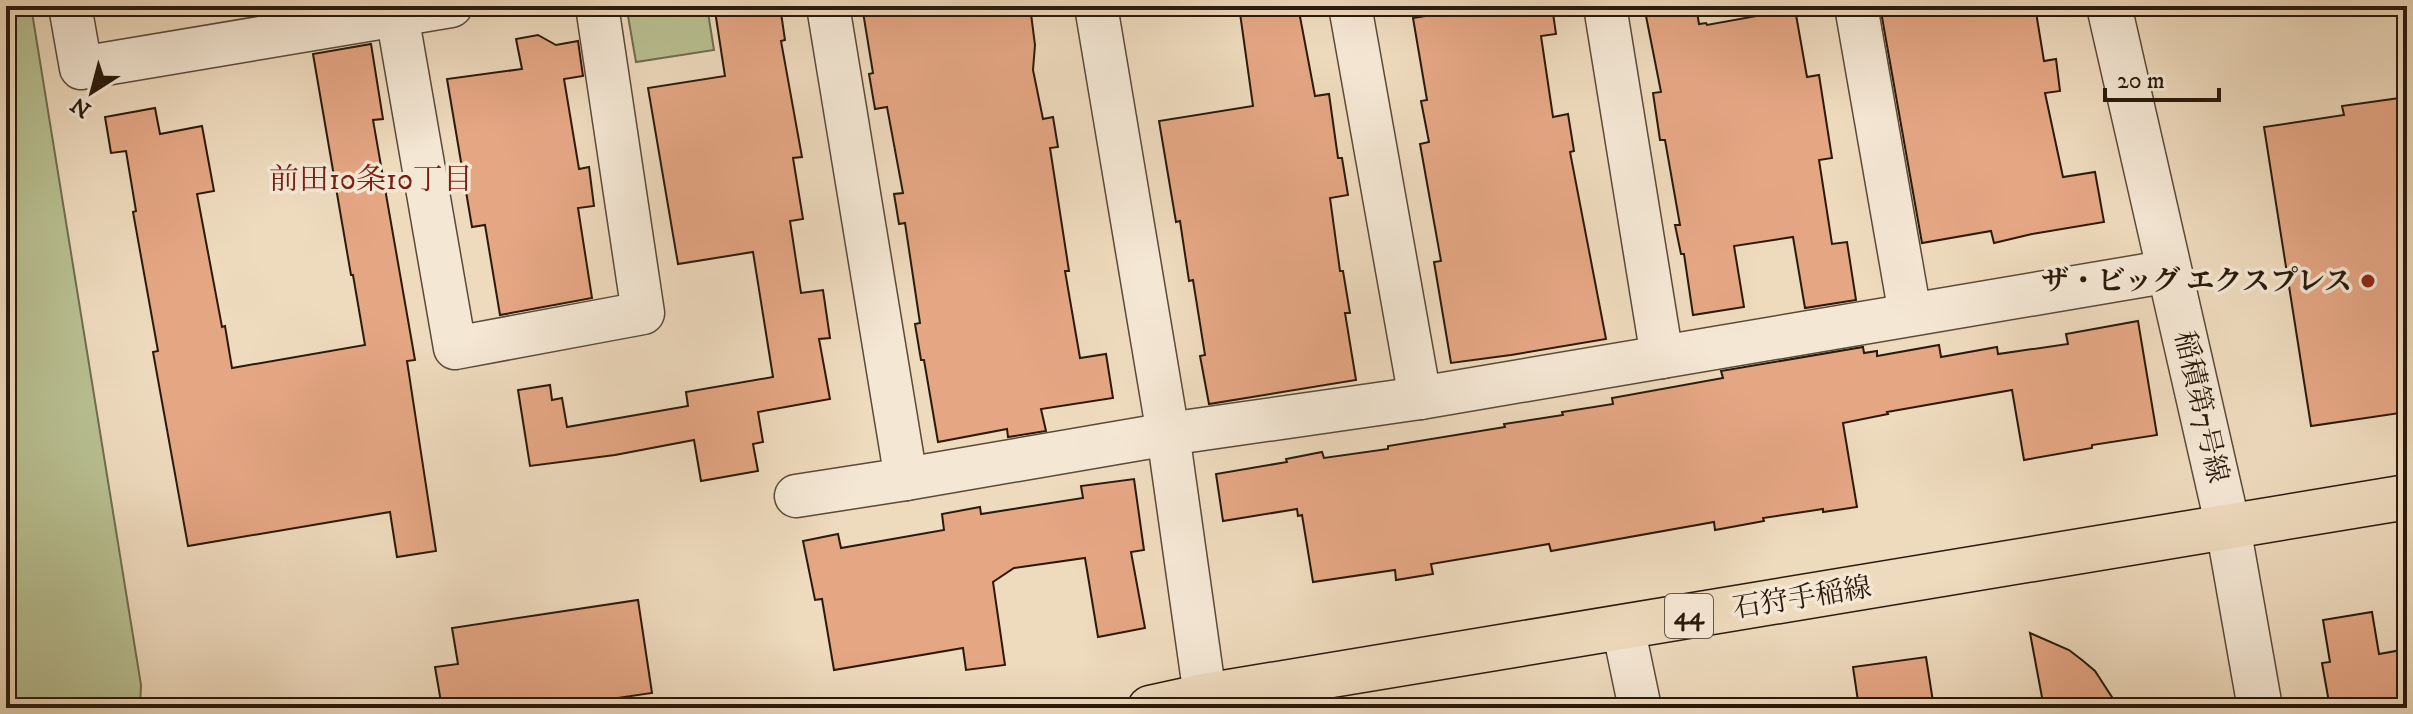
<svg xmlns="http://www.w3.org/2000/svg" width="2413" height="714" viewBox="0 0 2413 714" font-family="'IM FELL DW Pica','Noto Serif JP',serif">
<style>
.green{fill:#b8c092;stroke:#716d4e;stroke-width:2}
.building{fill:#e5a684;stroke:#2a1a0b;stroke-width:2}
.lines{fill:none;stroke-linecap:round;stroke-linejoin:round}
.minor-casing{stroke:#5b4a38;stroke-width:45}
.tertiary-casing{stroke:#5b4a38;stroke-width:47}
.primary-casing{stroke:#2a1a0b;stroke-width:47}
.minor{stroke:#f4e7d4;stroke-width:42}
.tertiary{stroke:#f4e7d4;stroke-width:44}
.primary{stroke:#eedabd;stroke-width:44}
.poi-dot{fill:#8f2418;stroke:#f4e7d4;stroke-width:3}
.labels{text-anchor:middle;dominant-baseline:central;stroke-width:7;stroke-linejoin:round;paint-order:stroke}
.shield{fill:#f4e7d4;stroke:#675847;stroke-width:2}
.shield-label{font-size:26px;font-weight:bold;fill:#2a1a0b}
.poi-label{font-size:28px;font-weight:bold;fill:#2a1a0b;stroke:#f4e7d4;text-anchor:end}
.street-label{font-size:28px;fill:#2a1a0b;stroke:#f4e7d4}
.neighbourhood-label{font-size:30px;fill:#7a1f14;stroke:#f4e7d4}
</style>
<rect width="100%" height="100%" fill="#eedabd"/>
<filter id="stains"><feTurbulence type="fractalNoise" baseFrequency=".0025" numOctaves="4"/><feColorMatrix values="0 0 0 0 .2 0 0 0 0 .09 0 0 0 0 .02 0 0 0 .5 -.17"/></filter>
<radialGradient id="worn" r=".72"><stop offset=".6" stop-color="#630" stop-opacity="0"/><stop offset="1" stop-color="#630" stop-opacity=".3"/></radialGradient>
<g class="green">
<path d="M 6,6 L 31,6 L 141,685 L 140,708 L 6,708 Z"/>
<path d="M 634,6 L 707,6 L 714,50 L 636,62 L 628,16 Z"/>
</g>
<g class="building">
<path d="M 746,6 L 780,6 L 785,40 L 781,41 L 802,157 L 793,158 L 803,219 L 790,221 L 801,293 L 823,290 L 830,338 L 819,339 L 830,399 L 758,412 L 763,442 L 753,444 L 758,471 L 701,481 L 694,440 L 615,455 L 530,466 L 518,390 L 550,385 L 552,400 L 562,398 L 567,427 L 688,406 L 686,392 L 773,377 L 753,252 L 678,264 L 648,88 L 725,76 L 715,11 Z"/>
<path d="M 862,6 L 1030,6 L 1035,45 L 1033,70 L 1043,119 L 1053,117 L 1058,147 L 1050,148 L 1069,271 L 1065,271 L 1080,358 L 1106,354 L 1113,398 L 1041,409 L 1046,431 L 1008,437 L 1007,429 L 938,442 L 924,360 L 921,360 L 915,324 L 920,323 L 905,223 L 899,224 L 894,194 L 903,193 L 887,107 L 875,109 L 869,74 L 873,73 Z"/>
<path d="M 1239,6 L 1298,6 L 1315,96 L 1329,94 L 1338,158 L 1342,158 L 1348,195 L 1330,198 L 1340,271 L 1343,271 L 1350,313 L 1345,313 L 1356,380 L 1209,404 L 1200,356 L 1205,355 L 1193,280 L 1189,281 L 1180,221 L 1176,222 L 1159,121 L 1253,106 Z"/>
<path d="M 1487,6 L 1552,6 L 1556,34 L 1541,36 L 1553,117 L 1568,114 L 1574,151 L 1570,152 L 1606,339 L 1511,355 L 1451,363 L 1434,262 L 1441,261 L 1420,144 L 1429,142 L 1421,101 L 1427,100 L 1413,18 Z"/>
<path d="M 1644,6 L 1696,6 L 1699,24 L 1706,23 L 1707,25 L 1795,9 L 1807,77 L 1819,75 L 1832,158 L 1819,160 L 1832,244 L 1847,242 L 1856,300 L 1805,308 L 1793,237 L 1734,246 L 1744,307 L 1693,315 L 1684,254 L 1681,254 L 1675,225 L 1680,225 L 1665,140 L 1660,140 L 1653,93 L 1661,92 Z"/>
<path d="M 1880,6 L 2035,6 L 2044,61 L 2056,59 L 2060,91 L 2045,93 L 2063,177 L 2095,172 L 2104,222 L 2032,234 L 1994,243 L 1991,231 L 1922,243 Z"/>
<path d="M 538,35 L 556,45 L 578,41 L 583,76 L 564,79 L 579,169 L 589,167 L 594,206 L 578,208 L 592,298 L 500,315 L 485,225 L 472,227 L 447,79 L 522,69 L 516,39 Z"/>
<path d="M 371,44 L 383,119 L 373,120 L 415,360 L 407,361 L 436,551 L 397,557 L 390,512 L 188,546 L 153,352 L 158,351 L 133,212 L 136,211 L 126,151 L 111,153 L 105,117 L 155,108 L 160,134 L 202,126 L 214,191 L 197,194 L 222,327 L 225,326 L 232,368 L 365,345 L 353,275 L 351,275 L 313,54 Z"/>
<path d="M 2407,97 L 2407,412 L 2311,426 L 2264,127 L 2344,115 L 2342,106 Z"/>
<path d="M 2138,321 L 2157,435 L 2092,445 L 2092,448 L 2024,460 L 2012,390 L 1887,412 L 1888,414 L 1843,423 L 1857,507 L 1823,512 L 1823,509 L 1763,518 L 1764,521 L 1715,530 L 1714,522 L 1551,551 L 1549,544 L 1431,564 L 1433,574 L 1396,580 L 1395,570 L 1313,582 L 1302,515 L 1298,516 L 1297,509 L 1223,521 L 1216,474 L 1287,462 L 1286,459 L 1322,452 L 1324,458 L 1388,449 L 1388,446 L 1505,427 L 1504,424 L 1563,415 L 1562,412 L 1613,404 L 1612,398 L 1723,378 L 1721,371 L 1863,347 L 1864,353 L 1877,351 L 1877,356 L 1939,345 L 1941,357 L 1997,347 L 1998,354 L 2068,344 L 2066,334 Z"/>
<path d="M 1134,479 L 1144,550 L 1131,552 L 1145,628 L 1098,637 L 1085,558 L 1014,568 L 993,582 L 1005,665 L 966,670 L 963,648 L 834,670 L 822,599 L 815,600 L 803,541 L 838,534 L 841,548 L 944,530 L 942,514 L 980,507 L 981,514 L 1083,498 L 1081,486 Z"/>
<path d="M 638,600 L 652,693 L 549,708 L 442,708 L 435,667 L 458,664 L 452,628 Z"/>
<path d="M 2372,612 L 2379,654 L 2407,649 L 2407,708 L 2330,708 L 2322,663 L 2330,662 L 2323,620 Z"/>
<path d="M 2030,633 L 2069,650 L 2082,660 L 2095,671 L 2119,708 L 2044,708 Z"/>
<path d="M 1926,657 L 1934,708 L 1859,708 L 1853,667 Z"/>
</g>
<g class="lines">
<g class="minor-casing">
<g id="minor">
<path d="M 70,6 L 81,68 L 451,6"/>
<path d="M 828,6 L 906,479"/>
<path d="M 1096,6 L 1168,434 L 1205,696"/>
<path d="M 1350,6 L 1420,398"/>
<path d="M 1605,6 L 1662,357"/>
<path d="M 1856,6 L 1910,314"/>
<path d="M 397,15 L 455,348 L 643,313 L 597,6"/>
<path d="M 796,496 L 906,479 L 1168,434 L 1420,398 L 2170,271"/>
<path d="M 1623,627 L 1640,708"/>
</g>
</g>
<g class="tertiary-casing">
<path id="tertiary" d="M 2109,6 L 2228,527 L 2260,708"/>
</g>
<g class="primary-casing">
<path id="primary" d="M 1150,708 L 1205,696 L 2407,497"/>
</g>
<use href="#minor" class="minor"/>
<use href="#tertiary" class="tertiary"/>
<use href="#primary" class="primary"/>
</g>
<circle class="poi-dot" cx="2368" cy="281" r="8"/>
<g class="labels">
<rect class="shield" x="1665" y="594" width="48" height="44" rx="6"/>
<g class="shield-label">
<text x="1689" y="616">44</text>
</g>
<g class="poi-label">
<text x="2352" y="281">ザ・ビッグ エクスプレス</text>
</g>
<g class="street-label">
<text transform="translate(2201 407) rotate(77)">稲積第7号線</text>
<text transform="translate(1802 598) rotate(-9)">石狩手稲線</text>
</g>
<g class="neighbourhood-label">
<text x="371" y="180">前田10条10丁目</text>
</g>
</g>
<rect width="2413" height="714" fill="none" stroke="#eedabd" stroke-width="32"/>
<rect x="8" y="8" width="2397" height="698" fill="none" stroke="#2a1a0b" stroke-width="4"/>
<rect x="16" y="16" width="2381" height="682" fill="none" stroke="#2a1a0b" stroke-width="2"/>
<g transform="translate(92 92) rotate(216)" stroke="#f4e7d4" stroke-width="6" paint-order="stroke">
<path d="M0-6L14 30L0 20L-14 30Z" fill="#2a1a0b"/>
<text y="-12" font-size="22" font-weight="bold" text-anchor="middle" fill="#2a1a0b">N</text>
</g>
<path d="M2105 88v12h114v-12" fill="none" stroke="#2a1a0b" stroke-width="4"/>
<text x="2117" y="88" font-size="24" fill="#2a1a0b" stroke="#f4e7d4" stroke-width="6" paint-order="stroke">20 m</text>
<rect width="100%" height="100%" filter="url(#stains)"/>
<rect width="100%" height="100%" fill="url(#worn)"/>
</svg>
